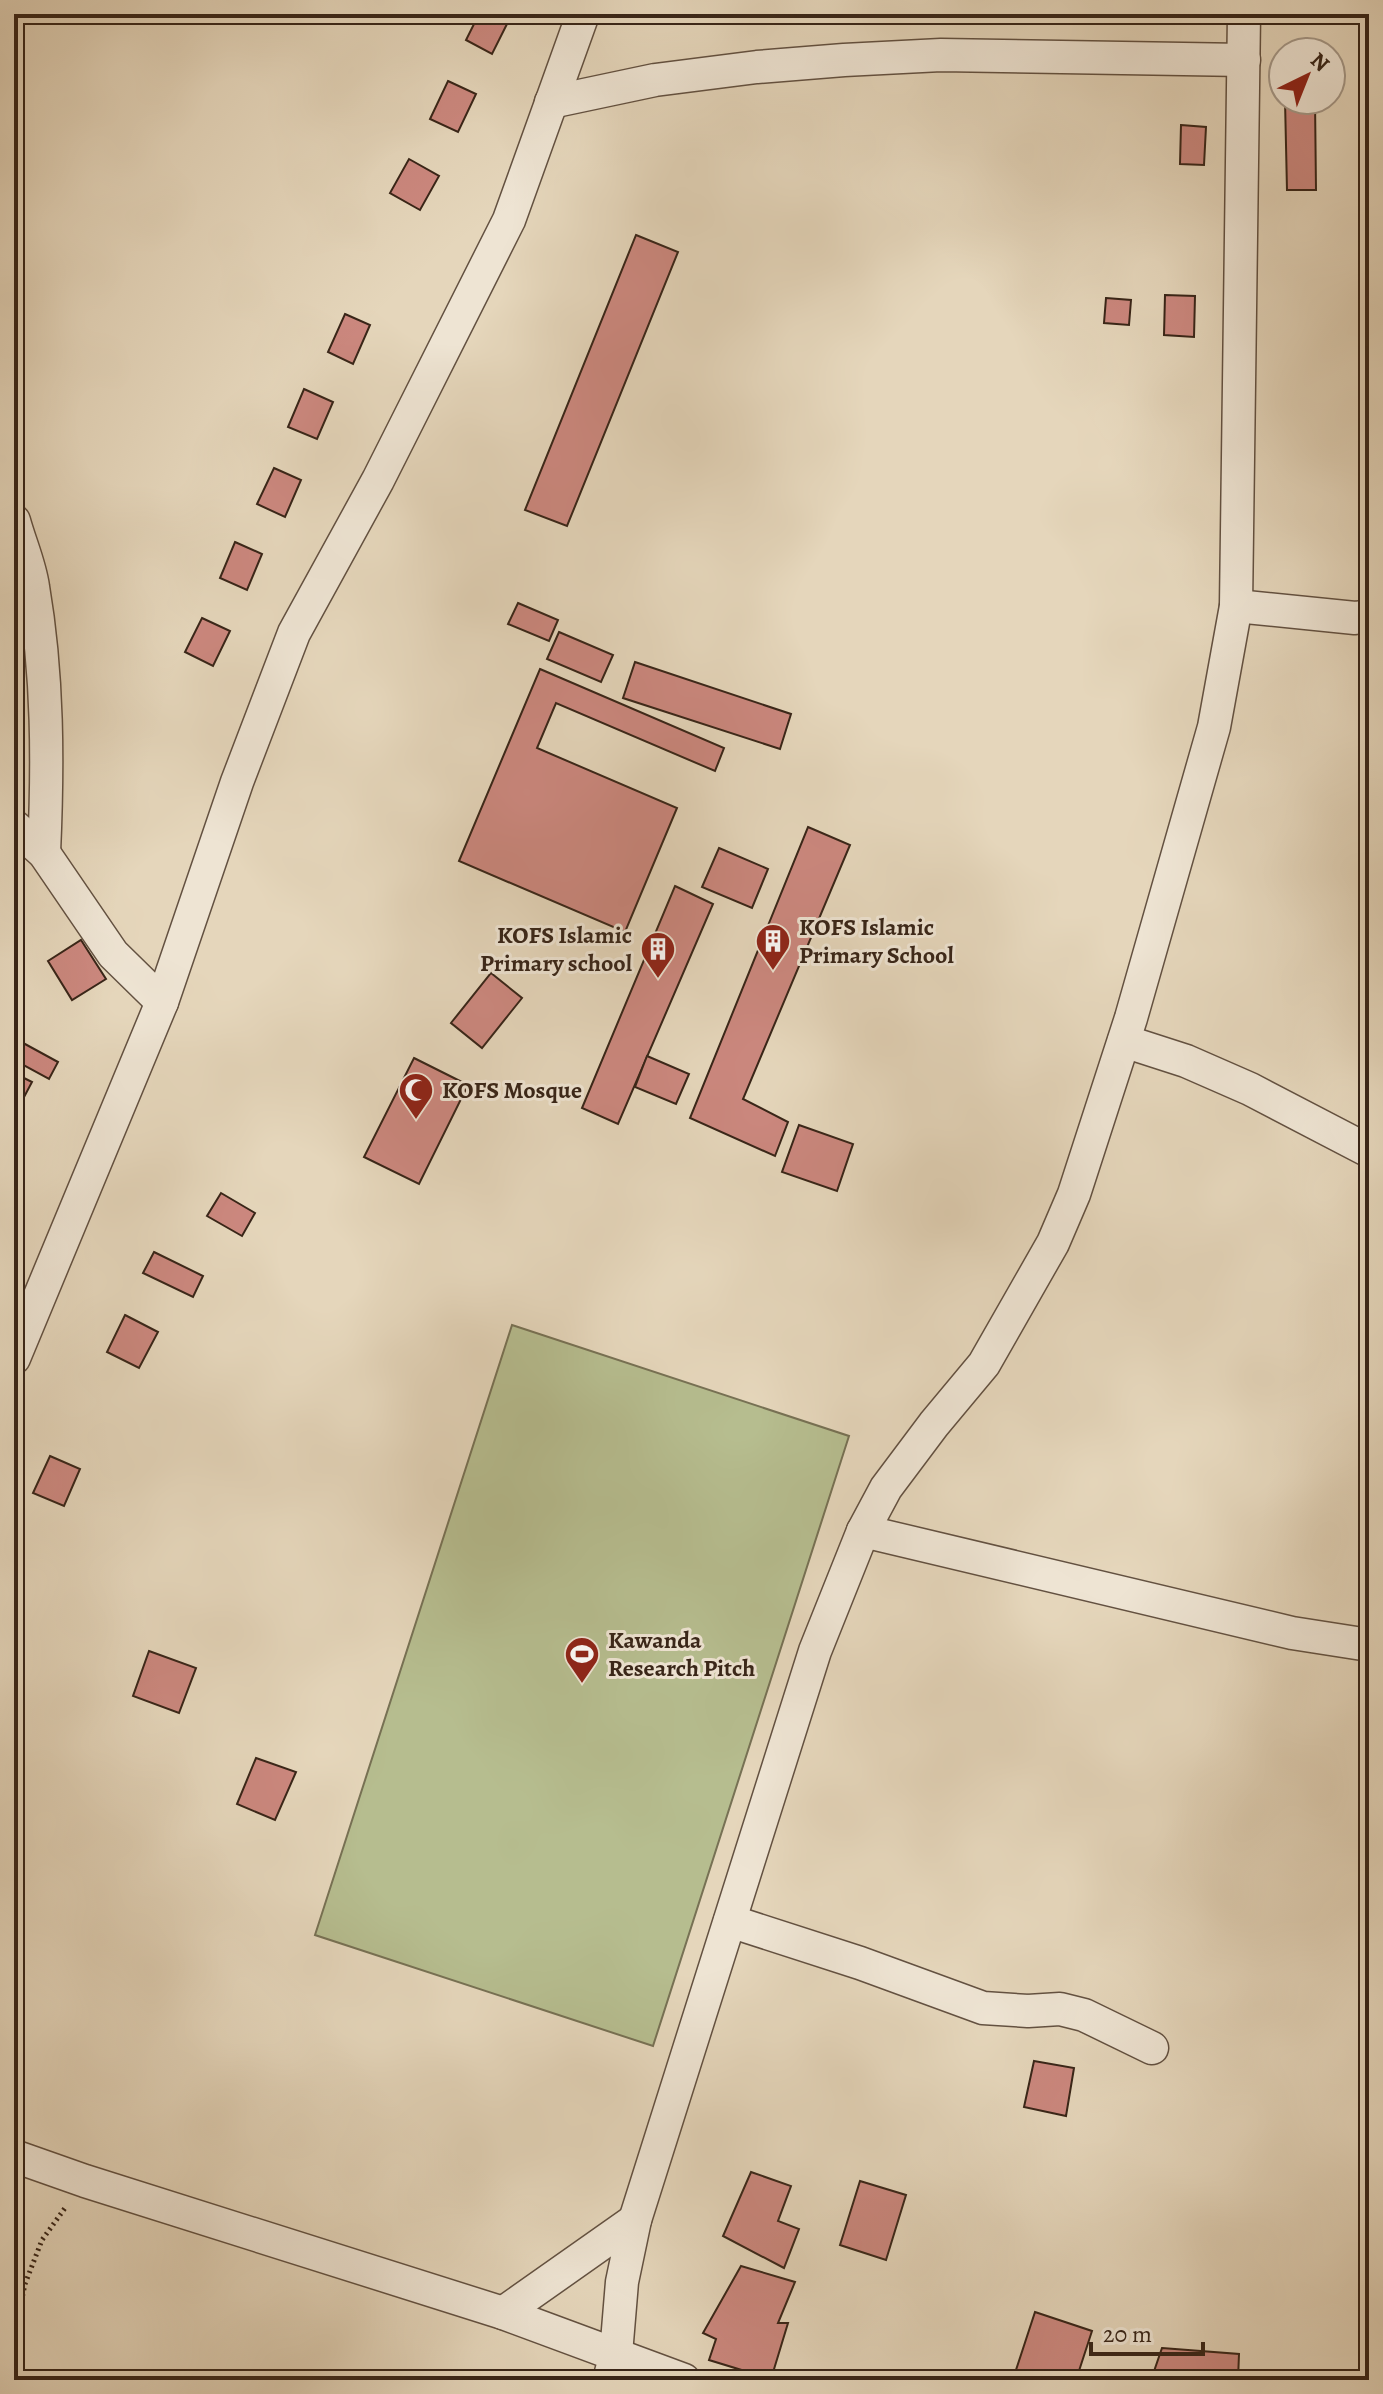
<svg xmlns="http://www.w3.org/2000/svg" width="1383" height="2394" viewBox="0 0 1383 2394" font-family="Alegreya,serif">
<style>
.green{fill:#b6bd8f;stroke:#777154;stroke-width:2}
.building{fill:#cc887f;stroke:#382518;stroke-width:2}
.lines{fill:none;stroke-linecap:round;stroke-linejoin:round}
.minor-casing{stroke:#635141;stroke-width:35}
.path{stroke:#382518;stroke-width:5;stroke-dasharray:2 4;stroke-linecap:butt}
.minor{stroke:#eee4d3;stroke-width:32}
.labels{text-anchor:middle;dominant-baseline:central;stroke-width:6;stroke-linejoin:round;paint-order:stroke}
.poi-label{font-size:24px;font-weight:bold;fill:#382518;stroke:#eee4d3;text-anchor:start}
</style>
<rect width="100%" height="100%" fill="#e5d6bb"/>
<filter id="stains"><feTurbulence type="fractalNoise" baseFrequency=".0025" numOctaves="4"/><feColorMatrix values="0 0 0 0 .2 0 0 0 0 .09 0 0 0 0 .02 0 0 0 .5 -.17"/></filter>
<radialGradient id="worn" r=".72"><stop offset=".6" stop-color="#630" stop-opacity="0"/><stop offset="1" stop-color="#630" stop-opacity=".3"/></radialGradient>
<path class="green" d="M 512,1325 L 849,1436 L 653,2046 L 315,1935 Z"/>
<g class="building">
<path d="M 479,14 L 503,14 L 510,18 L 492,54 L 466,40 Z"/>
<path d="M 448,81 L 476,94 L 458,132 L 430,119 Z"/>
<path d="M 1285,100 L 1315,100 L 1316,190 L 1287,190 Z"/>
<path d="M 1181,125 L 1206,127 L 1204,165 L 1180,164 Z"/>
<path d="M 409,159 L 439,176 L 420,210 L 390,193 Z"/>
<path d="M 636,235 L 678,252 L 567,526 L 525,510 Z"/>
<path d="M 1165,295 L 1195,296 L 1194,337 L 1164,335 Z"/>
<path d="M 1106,298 L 1131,300 L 1129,325 L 1104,323 Z"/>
<path d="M 345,314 L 370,325 L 353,364 L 328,352 Z"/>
<path d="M 304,389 L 333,402 L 317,439 L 288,427 Z"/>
<path d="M 274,468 L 301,480 L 285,517 L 257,504 Z"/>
<path d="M 235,542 L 262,554 L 247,590 L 220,578 Z"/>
<path d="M 518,603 L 558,620 L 549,641 L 508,624 Z"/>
<path d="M 202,618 L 230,631 L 213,666 L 185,652 Z"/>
<path d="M 559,632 L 613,655 L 601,682 L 547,659 Z"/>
<path d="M 635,662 L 791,714 L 780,749 L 623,698 Z"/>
<path d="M 540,669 L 724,748 L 715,771 L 556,703 L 537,748 L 677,808 L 625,932 L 459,861 Z"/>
<path d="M 808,827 L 850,845 L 743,1099 L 788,1122 L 775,1156 L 690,1118 Z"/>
<path d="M 719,848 L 768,869 L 752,908 L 702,887 Z"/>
<path d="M 675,886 L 713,904 L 618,1124 L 582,1108 Z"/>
<path d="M 81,940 L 106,979 L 72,1000 L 48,961 Z"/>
<path d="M 491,973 L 522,998 L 482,1048 L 451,1023 Z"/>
<path d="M 14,1038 L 58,1062 L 49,1079 L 14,1060 Z"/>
<path d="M 647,1056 L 689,1074 L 676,1104 L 635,1087 Z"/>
<path d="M 414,1058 L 468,1085 L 419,1184 L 364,1157 Z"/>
<path d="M 14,1073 L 32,1082 L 14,1116 Z"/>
<path d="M 799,1125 L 853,1144 L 837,1191 L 782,1172 Z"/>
<path d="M 221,1193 L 255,1213 L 242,1236 L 207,1216 Z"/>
<path d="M 154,1252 L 203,1276 L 193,1297 L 143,1273 Z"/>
<path d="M 125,1315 L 158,1332 L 139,1368 L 107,1352 Z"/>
<path d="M 50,1456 L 80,1469 L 64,1506 L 33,1493 Z"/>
<path d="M 149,1651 L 196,1668 L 179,1713 L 133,1696 Z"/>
<path d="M 256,1758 L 296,1772 L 275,1820 L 237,1804 Z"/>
<path d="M 1034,2061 L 1074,2068 L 1066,2116 L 1024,2107 Z"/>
<path d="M 751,2172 L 791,2186 L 778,2221 L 799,2229 L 784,2268 L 723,2236 Z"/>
<path d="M 860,2181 L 906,2195 L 886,2260 L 840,2245 Z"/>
<path d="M 741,2266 L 795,2282 L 778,2323 L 788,2323 L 771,2379 L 709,2360 L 716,2339 L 703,2333 Z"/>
<path d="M 1035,2312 L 1092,2331 L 1076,2380 L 1043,2371 L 1041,2379 L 1016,2370 Z"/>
<path d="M 1162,2348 L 1239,2354 L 1238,2380 L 1151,2380 Z"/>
</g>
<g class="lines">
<g class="minor-casing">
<g id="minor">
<path d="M 551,102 L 655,80 L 757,67 L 844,60 L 941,55 L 1244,60"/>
<path d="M 14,521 C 20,543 30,565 33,587 C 48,675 48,764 44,853"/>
<path d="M 1236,606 L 1355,618 L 1369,616"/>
<path d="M 14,826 L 44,853 L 113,954 L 162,1002"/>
<path d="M 1124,1041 L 1186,1061 L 1250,1089 L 1369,1151"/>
<path d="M 14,1358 L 162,1002 L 237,782 L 294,633 L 378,480 L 509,220 L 583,14"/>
<path d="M 863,1531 L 1292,1633 L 1369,1645"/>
<path d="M 730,1921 L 860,1963 L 983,2008 L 1028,2011 L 1060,2009 L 1084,2015 L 1152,2048"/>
<path d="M 14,2156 L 85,2181 L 503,2313 L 684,2380"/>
<path d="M 503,2313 L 635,2220"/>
<path d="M 609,2380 L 616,2354 L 622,2282 L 635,2220 L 815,1651 L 863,1531 L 886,1488 L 934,1424 L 984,1364 L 1053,1243 L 1074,1194 L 1131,1018 L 1214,727 L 1236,606 L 1244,14"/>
</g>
</g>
<path class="path" d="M 14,2337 L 25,2284 L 42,2240 L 65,2208"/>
<use href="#minor" class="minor"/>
</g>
<defs>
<g id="building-pin" transform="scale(1.8)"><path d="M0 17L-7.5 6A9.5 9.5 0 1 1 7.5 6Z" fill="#8f2418" stroke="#eee4d3"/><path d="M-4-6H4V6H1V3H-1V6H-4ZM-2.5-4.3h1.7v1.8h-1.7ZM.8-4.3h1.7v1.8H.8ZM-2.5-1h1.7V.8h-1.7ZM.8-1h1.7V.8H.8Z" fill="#fff"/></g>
<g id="mosque-pin" transform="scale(1.8)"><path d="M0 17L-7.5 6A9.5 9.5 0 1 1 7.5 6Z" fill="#8f2418" stroke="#eee4d3"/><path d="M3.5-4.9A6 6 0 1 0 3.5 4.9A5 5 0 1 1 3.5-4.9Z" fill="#fff"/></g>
<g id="stadium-pin" transform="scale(1.8)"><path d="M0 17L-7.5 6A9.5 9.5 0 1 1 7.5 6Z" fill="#8f2418" stroke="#eee4d3"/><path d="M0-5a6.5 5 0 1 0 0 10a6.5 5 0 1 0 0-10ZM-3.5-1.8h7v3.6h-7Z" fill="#fff"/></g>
</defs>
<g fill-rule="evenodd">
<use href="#building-pin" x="773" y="941"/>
<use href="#building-pin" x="658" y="949"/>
<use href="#mosque-pin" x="416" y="1090"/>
<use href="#stadium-pin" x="582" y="1654"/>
</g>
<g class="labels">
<g class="poi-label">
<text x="799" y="927">KOFS Islamic<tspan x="799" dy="28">Primary School</tspan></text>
<text x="632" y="935" text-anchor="end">KOFS Islamic<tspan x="632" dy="28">Primary school</tspan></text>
<text x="442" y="1090">KOFS Mosque</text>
<text x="608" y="1640">Kawanda<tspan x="608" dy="28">Research Pitch</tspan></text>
</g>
</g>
<rect width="1383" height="2394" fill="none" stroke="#e5d6bb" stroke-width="48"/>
<rect x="16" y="16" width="1351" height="2362" fill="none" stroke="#382518" stroke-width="4"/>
<rect x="24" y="24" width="1335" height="2346" fill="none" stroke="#382518" stroke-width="2"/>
<g transform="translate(1307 76) rotate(43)"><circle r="38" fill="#eee4d3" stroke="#a59888" stroke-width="2"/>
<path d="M0-6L14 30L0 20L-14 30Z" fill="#8f2418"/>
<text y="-12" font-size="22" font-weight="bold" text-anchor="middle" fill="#382518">N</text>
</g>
<path d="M1091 2342v12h112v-12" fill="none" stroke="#382518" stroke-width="4"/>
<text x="1103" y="2342" font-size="24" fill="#382518" stroke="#eee4d3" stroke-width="6" paint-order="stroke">20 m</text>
<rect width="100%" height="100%" filter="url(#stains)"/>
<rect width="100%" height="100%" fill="url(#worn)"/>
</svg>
